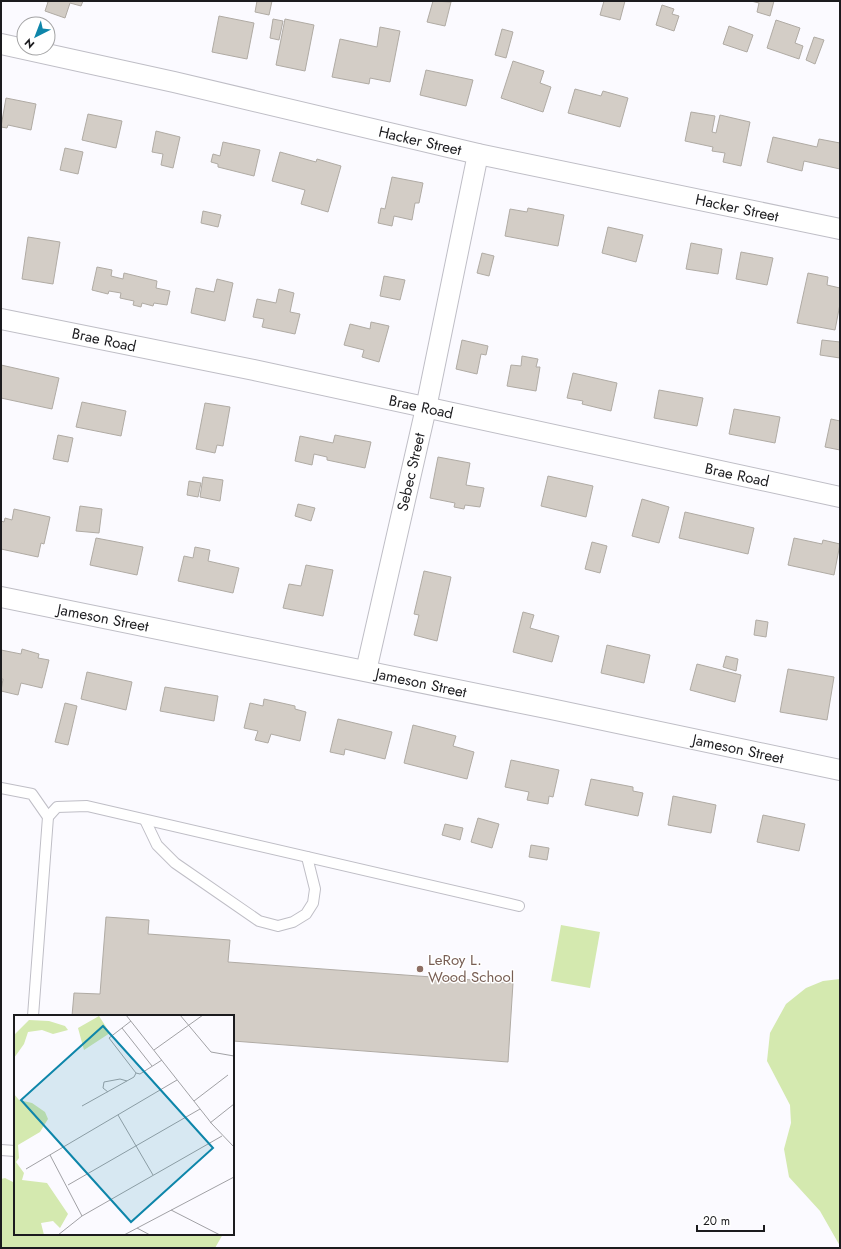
<svg xmlns="http://www.w3.org/2000/svg" width="841" height="1249" viewBox="0 0 841 1249" font-family="Jost,sans-serif">
<style>
.green{fill:#d4e9af}
.building{fill:#d3cdc6;stroke:#b0aba4}
.lines{fill:none;stroke-linecap:round;stroke-linejoin:round}
.lane-casing{stroke:#bfbec6;stroke-width:12}
.street-casing{stroke:#bfbec6;stroke-width:22}
.lane{stroke:#fff;stroke-width:10}
.street{stroke:#fff;stroke-width:20}
.education-dot{fill:#8d6e63;stroke:#fff;stroke-width:1.5}
.labels{text-anchor:middle;dominant-baseline:central;stroke-width:3;stroke-linejoin:round;paint-order:stroke}
.street-label{font-size:15px;fill:#1b1b1e;stroke:#fff}
.education-label{font-size:15px;fill:#785e54;stroke:#fff;text-anchor:start}
.inset-road{fill:none;stroke:#a1a1a5;stroke-width:1}
.view{fill:#0e86aa;fill-opacity:0.15;stroke:#0e86aa;stroke-width:2}
.inset-edge{fill:none;stroke:#1b1b1e;stroke-width:2}
</style>
<rect width="100%" height="100%" fill="#fbfaff"/>
<g class="green">
<path d="M 561,925 L 600,932 L 590,988 L 551,981 Z"/>
<path d="M 840,979 L 840,1246 L 820,1211 L 789,1177 L 784,1149 L 791,1123 L 790,1105 L 767,1061 L 770,1033 L 786,1004 L 806,988 L 823,981 Z"/>
<path d="M 5,1178 L 15,1183 L 15,1234 L 223,1234 L 215,1248 L 1,1248 L 1,1179 Z"/>
</g>
<g class="building">
<path d="M 44,1 L 83,1 L 81,6 L 70,3 L 65,18 L 45,11 L 48,2 Z"/>
<path d="M 257,1 L 272,1 L 269,15 L 255,12 Z"/>
<path d="M 433,1 L 451,2 L 445,26 L 427,22 Z"/>
<path d="M 604,1 L 625,1 L 620,20 L 600,15 Z"/>
<path d="M 751,1 L 774,1 L 770,16 L 757,12 L 759,3 Z"/>
<path d="M 662,5 L 674,9 L 672,14 L 679,16 L 674,31 L 656,25 Z"/>
<path d="M 219,16 L 254,23 L 247,59 L 212,52 Z"/>
<path d="M 273,19 L 283,21 L 279,40 L 270,38 Z"/>
<path d="M 285,19 L 314,25 L 305,71 L 276,65 Z"/>
<path d="M 776,20 L 800,28 L 795,43 L 803,46 L 799,59 L 767,48 Z"/>
<path d="M 729,26 L 753,35 L 747,52 L 723,44 Z"/>
<path d="M 380,27 L 400,31 L 390,82 L 370,78 L 369,84 L 332,77 L 340,39 L 377,47 Z"/>
<path d="M 502,29 L 513,32 L 506,58 L 495,55 Z"/>
<path d="M 814,37 L 824,40 L 815,64 L 806,60 Z"/>
<path d="M 513,61 L 544,71 L 540,83 L 551,87 L 543,112 L 501,98 Z"/>
<path d="M 426,70 L 473,80 L 466,106 L 420,95 Z"/>
<path d="M 575,89 L 601,96 L 603,91 L 628,98 L 620,127 L 568,113 Z"/>
<path d="M 6,98 L 36,104 L 31,130 L 8,125 L 7,128 L 1,127 Z"/>
<path d="M 691,112 L 715,116 L 712,132 L 716,133 L 720,115 L 750,122 L 741,166 L 723,162 L 725,153 L 712,151 L 713,147 L 685,141 Z"/>
<path d="M 88,114 L 122,121 L 116,148 L 82,140 Z"/>
<path d="M 156,131 L 180,137 L 173,168 L 161,165 L 163,154 L 152,152 Z"/>
<path d="M 773,137 L 817,147 L 819,139 L 840,143 L 840,169 L 804,161 L 802,171 L 767,162 Z"/>
<path d="M 223,142 L 260,150 L 254,176 L 218,167 L 218,164 L 211,162 L 213,154 L 220,156 Z"/>
<path d="M 65,148 L 83,152 L 78,174 L 60,170 Z"/>
<path d="M 280,152 L 316,162 L 317,159 L 341,166 L 328,212 L 301,204 L 305,190 L 272,181 Z"/>
<path d="M 392,177 L 423,183 L 419,203 L 415,203 L 412,220 L 394,216 L 392,226 L 378,223 L 381,208 L 385,209 Z"/>
<path d="M 528,208 L 564,215 L 558,246 L 505,236 L 510,209 L 527,212 Z"/>
<path d="M 203,211 L 221,215 L 218,227 L 201,223 Z"/>
<path d="M 608,227 L 643,235 L 636,262 L 602,253 Z"/>
<path d="M 28,237 L 60,242 L 53,284 L 22,279 Z"/>
<path d="M 691,243 L 722,249 L 718,274 L 686,269 Z"/>
<path d="M 741,252 L 773,258 L 767,285 L 736,279 Z"/>
<path d="M 482,253 L 494,256 L 489,276 L 477,273 Z"/>
<path d="M 97,267 L 112,270 L 111,276 L 123,279 L 124,273 L 157,281 L 156,288 L 170,291 L 167,305 L 154,303 L 153,306 L 142,303 L 141,307 L 133,305 L 134,301 L 120,298 L 121,293 L 109,291 L 108,294 L 92,290 Z"/>
<path d="M 808,273 L 828,277 L 827,285 L 840,288 L 840,304 L 835,330 L 797,323 Z"/>
<path d="M 384,276 L 405,280 L 400,300 L 380,296 Z"/>
<path d="M 217,279 L 233,283 L 225,321 L 191,313 L 196,288 L 214,292 Z"/>
<path d="M 279,289 L 294,293 L 290,312 L 300,314 L 295,334 L 262,327 L 264,319 L 253,317 L 257,299 L 276,303 Z"/>
<path d="M 371,322 L 389,326 L 379,362 L 362,357 L 364,350 L 344,345 L 350,324 L 370,329 Z"/>
<path d="M 462,340 L 488,346 L 486,355 L 481,354 L 477,374 L 456,369 Z"/>
<path d="M 822,340 L 840,342 L 840,358 L 820,355 Z"/>
<path d="M 522,356 L 538,359 L 536,367 L 540,367 L 536,391 L 507,386 L 511,365 L 521,366 Z"/>
<path d="M 1,365 L 59,378 L 52,409 L 1,398 Z"/>
<path d="M 573,373 L 617,383 L 611,411 L 582,404 L 583,401 L 567,398 Z"/>
<path d="M 659,390 L 703,398 L 697,426 L 654,418 Z"/>
<path d="M 82,402 L 126,411 L 121,436 L 76,427 Z"/>
<path d="M 205,403 L 230,407 L 223,446 L 217,445 L 215,453 L 196,449 Z"/>
<path d="M 734,409 L 780,417 L 775,443 L 729,434 Z"/>
<path d="M 831,419 L 840,421 L 840,450 L 825,447 Z"/>
<path d="M 58,435 L 73,438 L 68,462 L 53,459 Z"/>
<path d="M 335,435 L 371,442 L 365,468 L 327,460 L 327,457 L 314,454 L 312,465 L 295,461 L 300,436 L 333,443 Z"/>
<path d="M 438,457 L 470,463 L 466,485 L 484,488 L 480,507 L 465,505 L 464,509 L 454,507 L 455,503 L 430,498 Z"/>
<path d="M 548,476 L 593,486 L 586,517 L 541,506 Z"/>
<path d="M 203,477 L 223,480 L 220,501 L 200,497 Z"/>
<path d="M 189,481 L 201,483 L 198,497 L 187,495 Z"/>
<path d="M 642,499 L 669,507 L 659,543 L 632,536 Z"/>
<path d="M 298,504 L 315,508 L 311,521 L 295,516 Z"/>
<path d="M 80,506 L 102,509 L 99,533 L 76,531 Z"/>
<path d="M 14,509 L 50,517 L 44,544 L 41,543 L 38,557 L 1,549 L 1,521 L 4,522 L 5,518 L 12,520 Z"/>
<path d="M 685,512 L 754,528 L 748,554 L 679,538 Z"/>
<path d="M 96,538 L 143,547 L 137,575 L 90,565 Z"/>
<path d="M 794,538 L 822,544 L 823,540 L 840,544 L 834,575 L 788,565 Z"/>
<path d="M 592,542 L 607,546 L 600,573 L 585,569 Z"/>
<path d="M 195,547 L 210,550 L 208,561 L 239,568 L 233,593 L 178,581 L 184,556 L 193,558 Z"/>
<path d="M 306,565 L 333,570 L 323,616 L 283,608 L 289,584 L 301,586 Z"/>
<path d="M 424,571 L 451,577 L 437,641 L 414,635 L 419,615 L 414,614 Z"/>
<path d="M 523,612 L 534,615 L 530,628 L 559,636 L 552,662 L 513,652 Z"/>
<path d="M 756,620 L 768,622 L 766,637 L 754,635 Z"/>
<path d="M 607,645 L 650,655 L 644,683 L 601,673 Z"/>
<path d="M 22,649 L 39,654 L 38,658 L 49,660 L 42,688 L 21,683 L 18,695 L 1,691 L 3,679 L 1,679 L 1,650 L 21,654 Z"/>
<path d="M 726,656 L 738,659 L 736,671 L 723,667 Z"/>
<path d="M 697,664 L 741,675 L 735,702 L 690,690 Z"/>
<path d="M 788,669 L 834,677 L 827,720 L 780,712 Z"/>
<path d="M 87,672 L 132,682 L 126,710 L 81,699 Z"/>
<path d="M 165,687 L 218,696 L 214,721 L 160,711 Z"/>
<path d="M 264,699 L 295,706 L 295,709 L 306,712 L 300,741 L 271,734 L 268,743 L 255,740 L 258,731 L 244,728 L 250,703 L 263,706 Z"/>
<path d="M 65,703 L 77,706 L 68,745 L 55,742 Z"/>
<path d="M 338,719 L 392,732 L 385,759 L 345,749 L 344,755 L 330,752 Z"/>
<path d="M 413,725 L 456,736 L 453,746 L 474,752 L 467,779 L 404,763 Z"/>
<path d="M 511,760 L 559,770 L 553,797 L 549,796 L 548,804 L 527,800 L 529,792 L 505,787 Z"/>
<path d="M 591,779 L 633,787 L 633,791 L 643,793 L 638,816 L 585,805 Z"/>
<path d="M 673,796 L 716,805 L 711,833 L 668,825 Z"/>
<path d="M 763,815 L 805,824 L 799,851 L 757,842 Z"/>
<path d="M 478,818 L 499,824 L 492,848 L 471,842 Z"/>
<path d="M 445,824 L 463,828 L 460,840 L 442,835 Z"/>
<path d="M 531,845 L 549,848 L 547,860 L 529,857 Z"/>
<path d="M 106,917 L 149,920 L 148,934 L 230,940 L 228,962 L 513,983 L 508,1062 L 233,1041 L 233,1016 L 72,1016 L 74,993 L 100,994 Z"/>
</g>
<g class="lines">
<g class="lane-casing">
<g id="lane">
<path d="M 1,788 L 32,794 L 48,817 L 33,1016"/>
<path d="M 48,817 L 57,807 L 87,806 L 519,906"/>
<path d="M 145,820 L 157,845 L 175,863 L 259,921 L 278,926 L 293,922 L 306,914 L 313,903 L 315,889 L 307,857"/>
<path d="M 1,1150 L 15,1151"/>
</g>
</g>
<g class="street-casing">
<g id="street">
<path d="M 1,44 L 174,82 L 478,154 L 840,229"/>
<path d="M 1,319 L 254,370 L 840,497"/>
<path d="M 1,597 L 551,709 L 840,770"/>
<path d="M 366,671 L 426,408 L 478,154"/>
</g>
</g>
<use href="#lane" class="lane"/>
<use href="#street" class="street"/>
</g>
<circle class="education-dot" cx="420" cy="969" r="4"/>
<g class="labels">
<g class="street-label">
<text transform="translate(420 141) rotate(13)">Hacker Street</text>
<text transform="translate(737 208) rotate(12)">Hacker Street</text>
<text transform="translate(104 340) rotate(12)">Brae Road</text>
<text transform="translate(421 407) rotate(12)">Brae Road</text>
<text transform="translate(411 472) rotate(-77)">Sebec Street</text>
<text transform="translate(737 475) rotate(12)">Brae Road</text>
<text transform="translate(103 618) rotate(11)">Jameson Street</text>
<text transform="translate(421 683) rotate(12)">Jameson Street</text>
<text transform="translate(738 749) rotate(12)">Jameson Street</text>
</g>
<g class="education-label">
<text x="428" y="960">LeRoy L.<tspan x="428" dy="17">Wood School</tspan></text>
</g>
</g>
<g transform="translate(14 1015)">
<rect width="220" height="220" fill="#fbfaff"/>
<path d="M 85,1 L 96,18 L 70,35 L 64,13 ZM 15,5 L 35,6 L 51,11 L 54,15 L 39,19 L 28,15 L 14,17 L 10,29 L 0,43 L 0,20 ZM 0,79 L 5,85 L 18,88 L 31,97 L 34,104 L 26,117 L 4,130 L 5,143 L 2,147 L 10,158 L 8,165 L 33,168 L 54,199 L 46,213 L 39,206 L 27,208 L 30,220 L 0,220 Z" fill="#d4e9af"/>
<path class="inset-road" d="M 112,0 L 198,109 L 220,132M 166,0 L 197,37 L 220,41M 117,6 L 95,23 L 122,58 L 126,59 L 148,45M 108,13 L 138,51M 140,35 L 189,0M 94,77 L 89,73 L 90,67 L 106,64 L 113,66M 180,86 L 214,60M 68,91 L 120,62 L 122,58M 104,100 L 139,160M 196,108 L 220,89M 36,140 L 68,201M 12,154 L 163,65M 54,170 L 186,94M 157,195 L 206,220M 123,213 L 136,220M 44,220 L 68,201 L 208,121M 110,220 L 220,162"/>
<path class="view" d="M 89,11 L 199,133 L 117,207 L 7,85 Z"/>
<rect width="220" height="220" class="inset-edge"/>
</g>
<rect width="841" height="1249" fill="none" stroke="#1b1b1e" stroke-width="4"/>
<g transform="translate(36 36) rotate(222)"><circle r="19" fill="#ffffff" stroke="#a4a4a5"/>
<path d="M0-3L7 15L0 10L-7 15Z" fill="#0e86aa"/>
<text y="-6" font-size="11" font-weight="bold" text-anchor="middle" fill="#1b1b1e">N</text>
</g>
<path d="M697 1225v6h67v-6" fill="none" stroke="#1b1b1e" stroke-width="2"/>
<text x="703" y="1225" font-size="12" fill="#1b1b1e" stroke="#ffffff" stroke-width="3" paint-order="stroke">20 m</text>
</svg>
